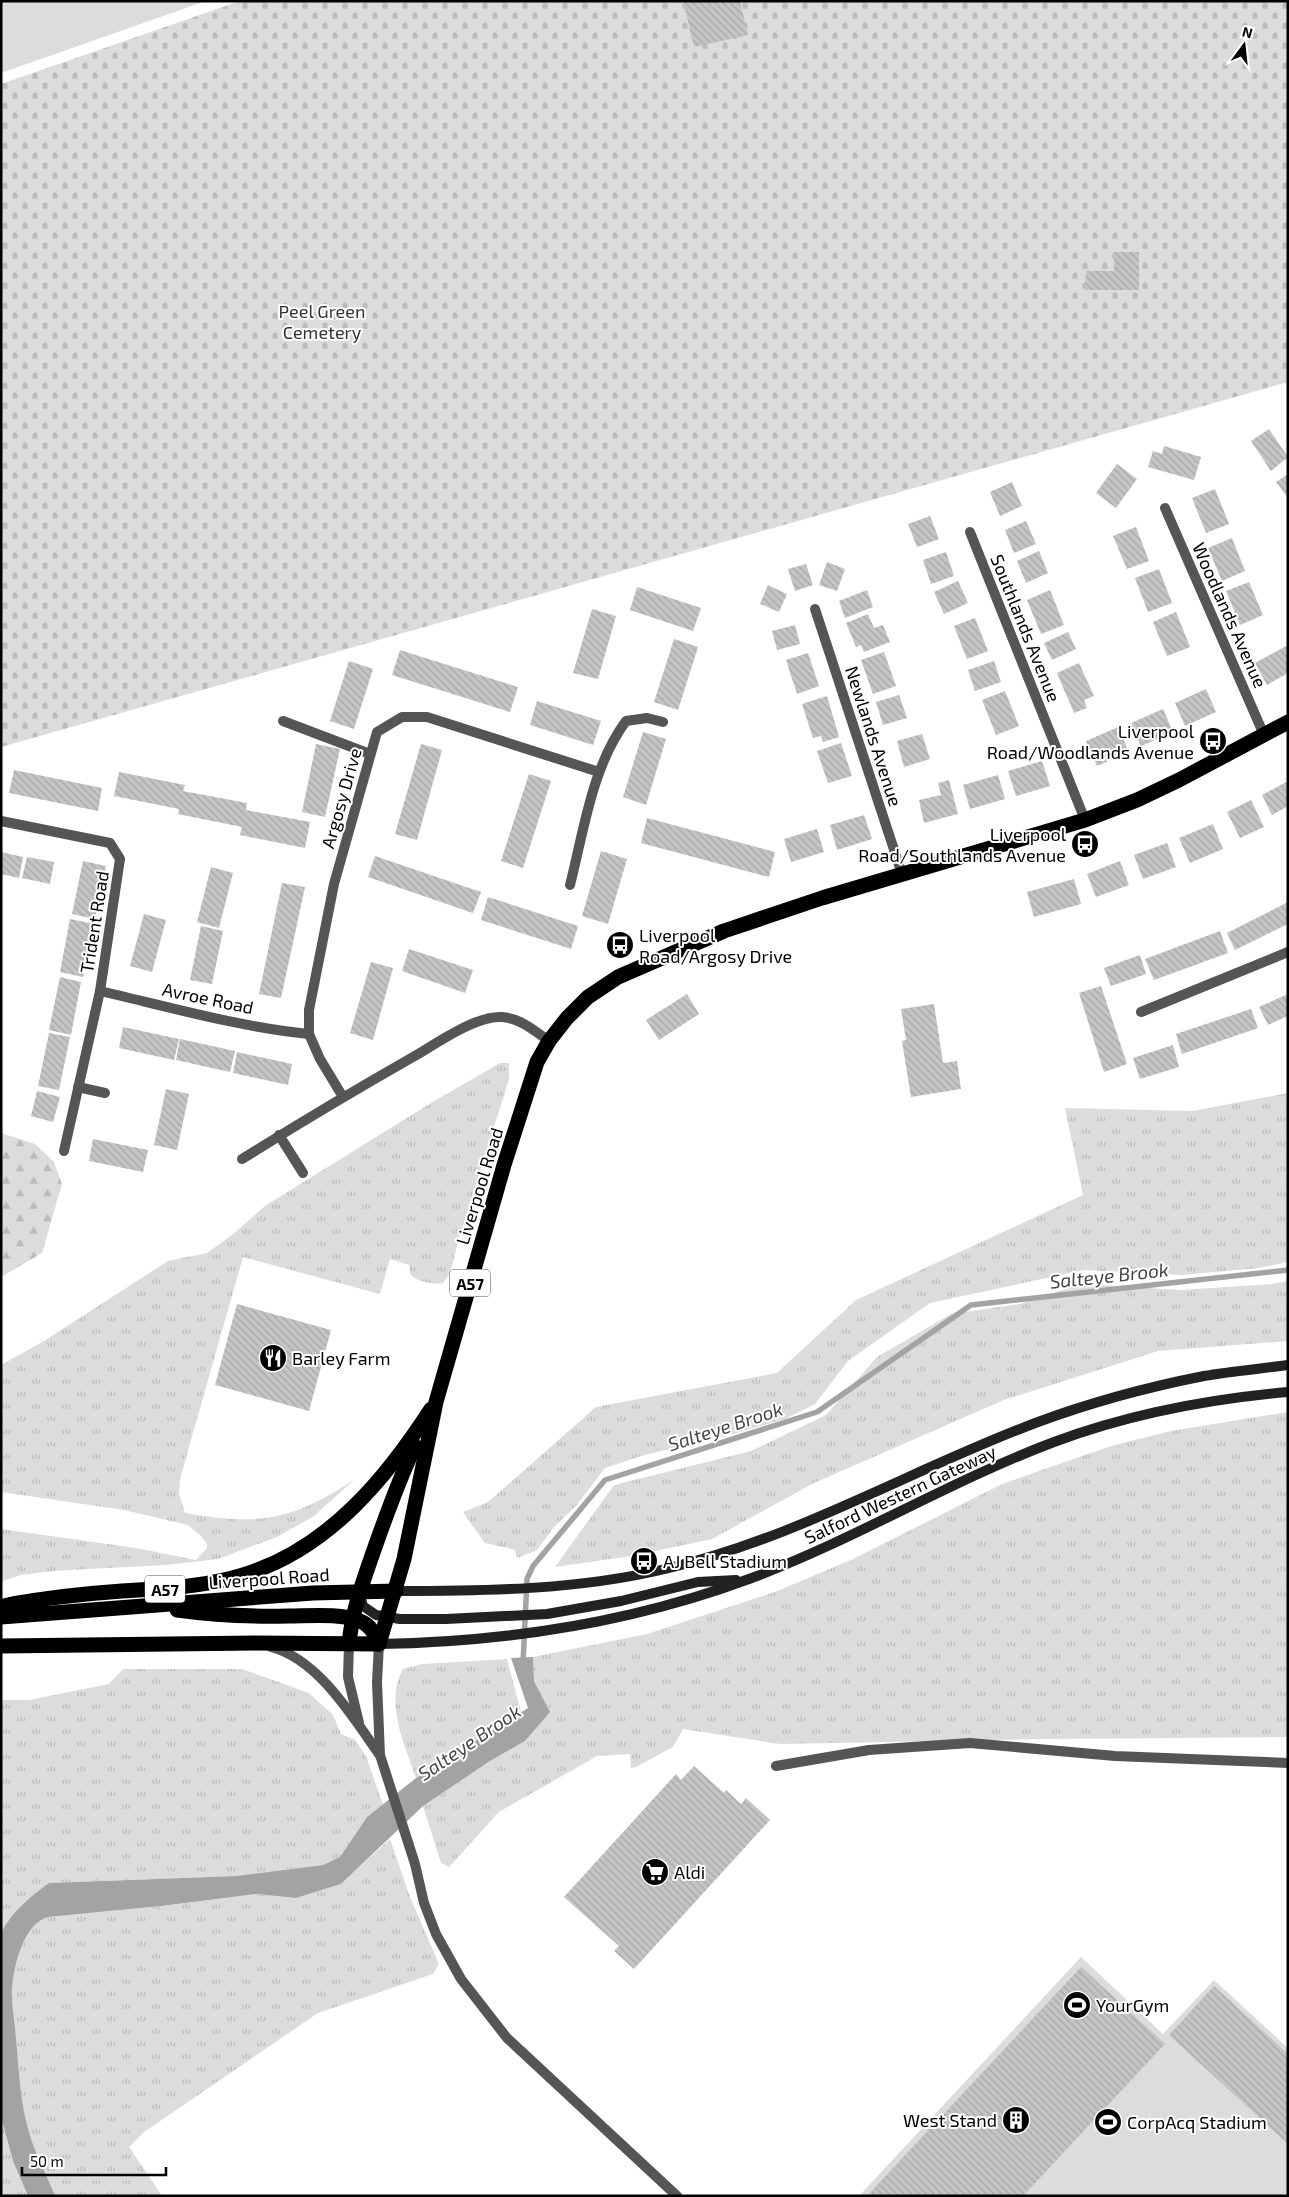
<svg xmlns="http://www.w3.org/2000/svg" width="1289" height="2197" viewBox="0 0 1289 2197" font-family="'Exo 2',sans-serif">
<style>
.grass{fill:url(#grass-tufts)}
.forest{fill:url(#forest-firs)}
.cemetery{fill:url(#cemetery-stones)}
.green{fill:#dcdcdc}
.water{fill:#a3a3a3}
.lines{fill:none;stroke-linecap:round;stroke-linejoin:round}
.stream{stroke:#a3a3a3;stroke-width:5.5}
.building{fill:url(#building-back-hatch)}
.street{stroke:#555;stroke-width:10}
.secondary{stroke:#222;stroke-width:10}
.highway{stroke:#000;stroke-width:15}
.labels{text-anchor:middle;dominant-baseline:central;stroke-width:4;stroke-linejoin:round;paint-order:stroke}
.shield{fill:#fff;stroke:#4c4c4c;stroke-width:1}
.shield-label{font-size:16px;font-weight:bold;fill:#000}
.park-label{font-size:18px;fill:#333;stroke:#fff}
.street-label{font-size:18px;fill:#000;stroke:#fff}
.poi-label{font-size:18px;fill:#000;stroke:#fff;text-anchor:start}
.water-label{font-size:19px;font-style:italic;fill:#444;stroke:#fff}
</style>
<defs>
<pattern id="grass-tufts" width="24" height="20" patternUnits="userSpaceOnUse" patternTransform="scale(1.25)"><rect width="24" height="20" fill="#dcdcdc"/><path d="M3 7l-1-3M5 7V3M7 7l1-3M15 17l-1-3M17 17v-4M19 17l1-3" fill="none" stroke="#bbb"/></pattern>
<pattern id="forest-firs" width="22" height="20" patternUnits="userSpaceOnUse" patternTransform="scale(1.25)"><rect width="22" height="20" fill="#dcdcdc"/><path d="M5 1l3.5 6h-7zM16 11l3.5 6h-7z" fill="#bbb"/></pattern>
<pattern id="cemetery-stones" width="16" height="16" patternUnits="userSpaceOnUse" patternTransform="scale(1.25)"><rect width="16" height="16" fill="#dcdcdc"/><path d="M2 7V4a2 2 0 0 1 4 0v3zM10 15v-3a2 2 0 0 1 4 0v3z" fill="#bbb"/></pattern>
<pattern id="building-back-hatch" width="6" height="6" patternUnits="userSpaceOnUse" patternTransform="scale(1.25)"><rect width="6" height="6" fill="#c4c4c4"/><path d="M-1 5l2 2M0 0l6 6M5-1l2 2" fill="none" stroke="#a7a7a7"/></pattern>
</defs>
<rect width="100%" height="100%" fill="#fff"/>
<g class="grass">
<path d="M 500,1063 L 509,1063 L 509,1079 L 460,1235 L 450,1273 L 443,1283 C 436,1285 418,1282 412,1276 C 409,1273 410,1268 409,1265 L 390,1259 L 380,1294 L 243,1257 L 180,1479 L 179,1494 L 185,1513 C 260,1526 291,1521 355,1479 L 314,1516 L 277,1537 L 218,1559 L 166,1565 L 52,1571 L 21,1575 L 1,1581 L 1,1529 L 136,1548 L 196,1560 L 207,1548 L 207,1544 L 201,1536 L 188,1525 L 124,1510 L 1,1492 L 1,1365 L 44,1341 L 168,1261 L 207,1253 L 232,1235 L 265,1206 L 426,1106 Z"/>
<path d="M 1288,1093 L 1288,1262 L 1259,1268 L 1182,1275 L 1084,1270 L 930,1303 L 848,1361 L 815,1404 L 785,1419 L 730,1435 L 644,1455 L 605,1468 L 576,1506 L 554,1527 L 537,1550 L 517,1558 L 515,1550 L 485,1543 L 463,1512 L 488,1502 L 596,1407 L 777,1373 L 856,1300 L 1083,1195 L 1065,1108 L 1193,1111 Z"/>
<path d="M 1288,1281 L 1288,1341 L 1158,1351 L 1004,1400 L 814,1483 L 712,1539 L 632,1556 L 555,1567 L 614,1485 L 751,1451 L 826,1415 L 877,1357 L 951,1314 L 1020,1304 L 1080,1284 L 1181,1290 L 1272,1284 Z"/>
<path d="M 1288,1412 L 1288,1737 L 1046,1739 L 780,1744 L 683,1729 L 673,1747 L 636,1767 L 631,1768 L 630,1754 L 597,1756 L 499,1812 L 449,1867 L 441,1863 L 423,1806 L 490,1761 L 525,1741 L 549,1712 L 534,1681 L 533,1657 L 647,1634 L 775,1592 L 853,1559 L 1002,1484 L 1111,1446 L 1171,1431 Z"/>
<path d="M 507,1659 L 521,1712 L 416,1778 C 405,1745 384,1702 403,1669 L 422,1664 Z"/>
<path d="M 123,1669 L 242,1669 L 309,1693 L 333,1715 L 341,1734 L 355,1740 L 366,1756 L 383,1805 L 367,1817 L 340,1857 L 323,1865 L 237,1876 L 49,1883 L 7,1922 L 1,1932 L 1,1700 L 29,1700 L 109,1684 Z"/>
<path d="M 390,1839 L 410,1897 L 439,1964 L 433,1974 L 318,2013 L 144,2132 L 129,2147 L 162,2196 L 55,2196 C 47,2175 35,2154 29,2132 C 20,2102 19,2069 16,2038 C 15,2022 11,2004 12,1988 C 14,1966 23,1924 48,1917 L 161,1906 L 256,1894 L 296,1898 L 341,1884 Z"/>
<path d="M 1,2117 L 13,2161 L 28,2196 L 1,2196 Z"/>
</g>
<path class="forest" d="M 1,1133 L 35,1144 L 54,1162 L 62,1184 L 42,1253 L 1,1277 Z"/>
<path class="cemetery" d="M 240,1 L 1288,1 L 1288,382 L 1,747 L 1,84 Z"/>
<g class="green">
<path d="M 1,1 L 206,1 L 1,73 Z"/>
<path d="M 1081,1957 L 1163,2034 L 1214,1980 L 1288,2048 L 1288,2196 L 859,2196 Z"/>
</g>
<path class="water" d="M 533,1657 L 534,1681 L 550,1712 L 525,1741 L 490,1761 L 423,1806 L 341,1884 L 296,1898 L 256,1894 L 161,1906 L 48,1917 C 23,1924 14,1966 12,1988 C 11,2004 15,2022 16,2038 C 19,2069 20,2102 29,2132 C 35,2154 47,2175 55,2196 L 28,2196 L 13,2161 L 1,2117 L 1,1932 C 13,1911 30,1897 49,1883 L 237,1876 L 323,1865 L 340,1857 L 367,1817 L 416,1778 L 528,1708 L 511,1658 Z"/>
<g class="lines">
<path class="stream" d="M 523,1664 L 527,1579 L 533,1566 L 605,1480 L 817,1412 L 971,1305 L 1288,1270"/>
</g>
<g class="building">
<path d="M 683,1 L 740,1 L 748,35 L 694,47 Z"/>
<path d="M 1114,252 L 1139,252 L 1139,290 L 1085,290 L 1086,271 L 1114,271 Z"/>
<path d="M 1269,429 L 1288,457 L 1271,471 L 1251,441 Z"/>
<path d="M 1164,446 L 1201,457 L 1194,480 L 1148,467 L 1153,451 L 1162,454 Z"/>
<path d="M 1117,464 L 1137,479 L 1116,508 L 1096,493 Z"/>
<path d="M 1288,474 L 1288,498 L 1276,482 Z"/>
<path d="M 1012,482 L 1022,506 L 1000,516 L 990,492 Z"/>
<path d="M 1215,489 L 1229,524 L 1206,533 L 1192,498 Z"/>
<path d="M 930,516 L 939,539 L 917,547 L 908,524 Z"/>
<path d="M 1026,521 L 1036,544 L 1014,553 L 1005,530 Z"/>
<path d="M 1136,527 L 1149,561 L 1127,569 L 1113,536 Z"/>
<path d="M 1232,538 L 1245,571 L 1222,581 L 1208,548 Z"/>
<path d="M 1039,551 L 1048,573 L 1026,583 L 1017,561 Z"/>
<path d="M 946,552 L 954,576 L 931,584 L 923,560 Z"/>
<path d="M 827,562 L 845,569 L 837,591 L 819,585 Z"/>
<path d="M 806,564 L 813,585 L 795,591 L 788,569 Z"/>
<path d="M 1159,569 L 1172,603 L 1148,612 L 1135,578 Z"/>
<path d="M 958,581 L 968,603 L 944,614 L 934,592 Z"/>
<path d="M 1249,582 L 1263,615 L 1240,625 L 1226,591 Z"/>
<path d="M 768,585 L 787,594 L 779,612 L 760,604 Z"/>
<path d="M 637,587 L 701,608 L 693,631 L 630,610 Z"/>
<path d="M 867,590 L 873,607 L 845,618 L 839,601 Z"/>
<path d="M 1050,590 L 1064,625 L 1041,634 L 1027,600 Z"/>
<path d="M 592,609 L 616,616 L 598,679 L 573,673 Z"/>
<path d="M 1176,612 L 1190,647 L 1167,656 L 1153,622 Z"/>
<path d="M 868,614 L 874,628 L 883,625 L 890,642 L 864,652 L 861,645 L 856,647 L 846,623 Z"/>
<path d="M 975,618 L 988,651 L 967,659 L 954,626 Z"/>
<path d="M 795,625 L 800,644 L 777,650 L 772,631 Z"/>
<path d="M 1068,632 L 1076,649 L 1052,660 L 1044,643 Z"/>
<path d="M 674,639 L 698,647 L 678,710 L 654,702 Z"/>
<path d="M 1288,645 L 1288,673 L 1267,685 L 1255,663 Z"/>
<path d="M 400,650 L 518,687 L 510,712 L 392,675 Z"/>
<path d="M 884,652 L 896,686 L 873,694 L 861,660 Z"/>
<path d="M 808,653 L 819,686 L 797,694 L 786,660 Z"/>
<path d="M 349,661 L 373,669 L 354,729 L 330,721 Z"/>
<path d="M 994,661 L 1001,682 L 975,691 L 968,670 Z"/>
<path d="M 1079,663 L 1094,696 L 1084,700 L 1087,708 L 1074,713 L 1057,673 Z"/>
<path d="M 1206,689 L 1216,712 L 1185,726 L 1175,703 Z"/>
<path d="M 1005,691 L 1019,726 L 996,735 L 982,700 Z"/>
<path d="M 899,695 L 907,718 L 883,725 L 876,702 Z"/>
<path d="M 827,696 L 839,737 L 823,742 L 821,736 L 813,738 L 802,704 Z"/>
<path d="M 537,701 L 601,721 L 593,745 L 530,725 Z"/>
<path d="M 1163,709 L 1173,732 L 1141,746 L 1131,723 Z"/>
<path d="M 1118,727 L 1129,752 L 1097,766 L 1086,741 Z"/>
<path d="M 643,732 L 666,739 L 646,805 L 623,797 Z"/>
<path d="M 922,734 L 930,759 L 904,767 L 897,741 Z"/>
<path d="M 841,743 L 852,776 L 828,783 L 817,751 Z"/>
<path d="M 316,744 L 340,749 L 325,817 L 302,812 Z"/>
<path d="M 421,744 L 442,750 L 417,840 L 395,834 Z"/>
<path d="M 1042,761 L 1050,786 L 1016,796 L 1008,771 Z"/>
<path d="M 14,770 L 102,788 L 98,811 L 9,793 Z"/>
<path d="M 119,772 L 185,785 L 183,791 L 247,803 L 246,810 L 310,822 L 305,848 L 240,835 L 242,827 L 178,814 L 179,809 L 114,796 Z"/>
<path d="M 529,774 L 551,781 L 523,868 L 501,861 Z"/>
<path d="M 998,775 L 1005,799 L 970,809 L 963,785 Z"/>
<path d="M 949,780 L 958,814 L 924,823 L 919,800 L 941,795 L 938,783 Z"/>
<path d="M 1288,781 L 1288,806 L 1272,815 L 1262,795 Z"/>
<path d="M 1251,800 L 1264,827 L 1240,838 L 1227,812 Z"/>
<path d="M 864,815 L 872,839 L 837,850 L 830,825 Z"/>
<path d="M 647,818 L 775,852 L 769,877 L 641,843 Z"/>
<path d="M 1213,824 L 1223,849 L 1190,863 L 1179,838 Z"/>
<path d="M 817,829 L 824,852 L 791,862 L 784,839 Z"/>
<path d="M 1167,843 L 1176,867 L 1143,879 L 1134,855 Z"/>
<path d="M 601,851 L 627,859 L 608,924 L 582,916 Z"/>
<path d="M 1,852 L 23,857 L 19,878 L 1,874 Z"/>
<path d="M 375,856 L 481,892 L 473,913 L 368,877 Z"/>
<path d="M 27,857 L 54,862 L 50,884 L 22,878 Z"/>
<path d="M 83,861 L 106,866 L 95,919 L 72,914 Z"/>
<path d="M 1120,861 L 1129,885 L 1096,897 L 1087,874 Z"/>
<path d="M 211,867 L 233,873 L 219,928 L 197,922 Z"/>
<path d="M 1074,879 L 1081,904 L 1034,917 L 1027,892 Z"/>
<path d="M 282,883 L 305,887 L 281,998 L 259,994 Z"/>
<path d="M 488,897 L 578,926 L 571,949 L 481,920 Z"/>
<path d="M 1288,902 L 1288,924 L 1235,950 L 1227,933 Z"/>
<path d="M 144,914 L 166,920 L 152,972 L 130,966 Z"/>
<path d="M 70,919 L 94,924 L 83,977 L 60,972 Z"/>
<path d="M 201,926 L 223,931 L 212,984 L 190,980 Z"/>
<path d="M 1220,931 L 1228,953 L 1154,980 L 1145,959 Z"/>
<path d="M 409,949 L 473,970 L 465,993 L 402,971 Z"/>
<path d="M 1140,955 L 1146,974 L 1111,986 L 1104,968 Z"/>
<path d="M 371,962 L 393,968 L 373,1040 L 350,1033 Z"/>
<path d="M 60,977 L 81,982 L 71,1035 L 49,1030 Z"/>
<path d="M 1101,986 L 1127,1064 L 1104,1072 L 1079,993 Z"/>
<path d="M 687,994 L 699,1014 L 659,1040 L 646,1020 Z"/>
<path d="M 1288,994 L 1288,1016 L 1268,1025 L 1259,1007 Z"/>
<path d="M 934,1004 L 943,1063 L 957,1061 L 961,1089 L 911,1097 L 902,1041 L 906,1040 L 901,1009 Z"/>
<path d="M 1251,1009 L 1258,1028 L 1182,1054 L 1176,1034 Z"/>
<path d="M 123,1027 L 179,1039 L 174,1060 L 119,1048 Z"/>
<path d="M 49,1033 L 70,1037 L 59,1090 L 38,1086 Z"/>
<path d="M 180,1039 L 235,1051 L 230,1072 L 176,1060 Z"/>
<path d="M 1173,1045 L 1179,1067 L 1140,1079 L 1133,1058 Z"/>
<path d="M 237,1052 L 292,1064 L 288,1085 L 233,1073 Z"/>
<path d="M 166,1089 L 189,1094 L 177,1150 L 154,1145 Z"/>
<path d="M 37,1091 L 60,1097 L 53,1122 L 31,1116 Z"/>
<path d="M 93,1139 L 148,1150 L 143,1172 L 89,1161 Z"/>
<path d="M 237,1304 L 331,1330 L 309,1411 L 215,1385 Z"/>
<path d="M 694,1766 L 724,1793 L 726,1790 L 741,1804 L 746,1798 L 770,1820 L 634,1969 L 614,1951 L 619,1946 L 564,1897 L 676,1774 L 681,1780 Z"/>
<path d="M 1081,1967 L 1165,2044 L 1023,2196 L 867,2196 Z"/>
<path d="M 1214,1986 L 1288,2054 L 1288,2144 L 1169,2035 Z"/>
</g>
<g class="lines">
<g class="street">
<path d="M 1165,508 L 1264,735"/>
<path d="M 970,532 L 1085,820"/>
<path d="M 815,609 L 902,874"/>
<path d="M 283,721 L 370,754"/>
<path d="M 1,821 L 110,843 L 120,859 L 100,991 L 64,1151"/>
<path d="M 570,885 C 584,830 592,767 626,721 L 647,718 L 663,722"/>
<path d="M 100,991 C 169,1007 239,1027 309,1034"/>
<path d="M 1141,1012 L 1288,952"/>
<path d="M 78,1087 L 105,1093"/>
<path d="M 343,1097 L 320,1059 L 309,1034 L 309,1010 L 334,884 L 377,732 L 402,717 L 427,717 L 599,772"/>
<path d="M 279,1135 L 303,1173"/>
<path d="M 242,1159 C 298,1124 355,1090 413,1057 C 436,1044 476,1015 502,1017 C 520,1018 535,1031 549,1041"/>
<path d="M 349,1644 L 348,1677 L 359,1723"/>
<path d="M 379,1644 L 377,1682 L 380,1755 L 415,1864 L 424,1903 L 436,1934 L 461,1979 L 507,2038 L 677,2196"/>
<path d="M 271,1647 C 318,1659 352,1716 379,1754"/>
<path d="M 776,1766 L 869,1750 L 970,1743 L 1115,1756 L 1288,1763"/>
</g>
<g class="secondary">
<path d="M 396,1591 C 485,1591 578,1590 665,1569 C 798,1538 912,1469 1038,1422 C 1092,1402 1148,1387 1204,1376 C 1232,1371 1260,1369 1288,1365"/>
<path d="M 360,1596 L 363,1606 L 376,1615 L 400,1619 L 446,1619 L 547,1614 L 621,1601 L 698,1582 L 736,1580"/>
<path d="M 379,1644 C 506,1642 630,1623 749,1579 C 854,1540 950,1481 1054,1442 C 1129,1414 1209,1399 1288,1392"/>
</g>
<g class="highway">
<path d="M 1,1607 C 13,1603 26,1602 38,1600 C 77,1594 116,1591 155,1589 C 188,1587 221,1583 252,1572 C 331,1545 387,1477 431,1409"/>
<path d="M 177,1610 C 214,1615 250,1617 288,1616 C 309,1616 341,1613 360,1621 C 371,1625 375,1635 379,1644"/>
<path d="M 1,1617 L 313,1593 L 396,1591"/>
<path d="M 349,1644 C 352,1610 364,1579 375,1547 C 387,1513 399,1479 415,1446"/>
<path d="M 379,1644 L 404,1559 L 436,1402 L 504,1165 L 537,1062 L 549,1041 L 567,1018 L 588,997 L 618,977 L 724,931 L 822,898 L 1085,820 L 1137,800 L 1179,780 L 1288,722"/>
<path d="M 1,1646 L 255,1643 L 379,1644"/>
</g>
</g>
<defs>
<g id="bus-disc" transform="scale(1.4375)"><circle r="9.5" fill="#000" stroke="#fff"/><path d="M-5-6H5V4H4V6H2V4H-2V6H-4V4H-5ZM-3.5-4V0h7V-4ZM-3.5 1.2v1.5H-2V1.2ZM2 1.2v1.5H3.5V1.2Z" fill="#fff"/></g>
<g id="restaurant-disc" transform="scale(1.4375)"><circle r="9.5" fill="#000" stroke="#fff"/><path d="M-5-6h1v4h1v-4h1v4h1v-4h1v5L-1.5 .5V6h-2V.5L-5-1ZM5-6V6H3V1.5H1.5Q1.5-4 5-6Z" fill="#fff"/></g>
<g id="supermarket-disc" transform="scale(1.4375)"><circle r="9.5" fill="#000" stroke="#fff"/><path d="M-6-5.5h2.5l.6 2H6L4.5 2H-2.5L-4.4-4H-6ZM-1.5 3.2a1.3 1.3 0 1 0 .1 0ZM3 3.2a1.3 1.3 0 1 0 .1 0Z" fill="#fff"/></g>
<g id="stadium-disc" transform="scale(1.4375)"><circle r="9.5" fill="#000" stroke="#fff"/><path d="M0-5a6.5 5 0 1 0 0 10a6.5 5 0 1 0 0-10ZM-3.5-1.8h7v3.6h-7Z" fill="#fff"/></g>
<g id="building-disc" transform="scale(1.4375)"><circle r="9.5" fill="#000" stroke="#fff"/><path d="M-4-6H4V6H1V3H-1V6H-4ZM-2.5-4.3h1.7v1.8h-1.7ZM.8-4.3h1.7v1.8H.8ZM-2.5-1h1.7V.8h-1.7ZM.8-1h1.7V.8H.8Z" fill="#fff"/></g>
</defs>
<g fill-rule="evenodd">
<use href="#bus-disc" x="1213" y="741"/>
<use href="#bus-disc" x="1085" y="844"/>
<use href="#bus-disc" x="620" y="945"/>
<use href="#restaurant-disc" x="273" y="1358"/>
<use href="#bus-disc" x="644" y="1561"/>
<use href="#supermarket-disc" x="655" y="1872"/>
<use href="#stadium-disc" x="1077" y="2005"/>
<use href="#building-disc" x="1016" y="2120"/>
<use href="#stadium-disc" x="1108" y="2122"/>
</g>
<g class="labels">
<g class="shield">
<rect x="450" y="1269.5" width="40" height="27" rx="4"/>
<rect x="145" y="1575.5" width="40" height="27" rx="4"/>
</g>
<g class="shield-label">
<text x="470" y="1283">A57</text>
<text x="165" y="1589">A57</text>
</g>
<g class="park-label">
<text x="322" y="311">Peel Green<tspan x="322" dy="21">Cemetery</tspan></text>
</g>
<g class="street-label">
<text transform="translate(1230 615) rotate(66)">Woodlands Avenue</text>
<text transform="translate(1026 628) rotate(68)">Southlands Avenue</text>
<text transform="translate(874 736) rotate(72)">Newlands Avenue</text>
<text transform="translate(341 798) rotate(-74)">Argosy Drive</text>
<text transform="translate(94 922) rotate(-81)">Trident Road</text>
<text transform="translate(208 998) rotate(12)">Avroe Road</text>
<text transform="translate(479 1186) rotate(-73)">Liverpool Road</text>
<text transform="translate(900 1494) rotate(-25)">Salford Western Gateway</text>
<text transform="translate(269 1578) rotate(-4)">Liverpool Road</text>
</g>
<g class="poi-label">
<text x="1194" y="731" text-anchor="end">Liverpool<tspan x="1194" dy="21">Road/Woodlands Avenue</tspan></text>
<text x="1066" y="834" text-anchor="end">Liverpool<tspan x="1066" dy="21">Road/Southlands Avenue</tspan></text>
<text x="639" y="935">Liverpool<tspan x="639" dy="21">Road/Argosy Drive</tspan></text>
<text x="292" y="1358">Barley Farm</text>
<text x="663" y="1561">AJ Bell Stadium</text>
<text x="674" y="1872">Aldi</text>
<text x="1096" y="2005">YourGym</text>
<text x="997" y="2120" text-anchor="end">West Stand</text>
<text x="1127" y="2122">CorpAcq Stadium</text>
</g>
<g class="water-label">
<text transform="translate(1109 1275) rotate(-6)">Salteye Brook</text>
<text transform="translate(725 1426) rotate(-18)">Salteye Brook</text>
<text transform="translate(469 1742) rotate(-34)">Salteye Brook</text>
</g>
</g>
<rect width="1289" height="2197" fill="none" stroke="#000000" stroke-width="5"/>
<g transform="translate(1244 45) rotate(15)" stroke="#ffffff" stroke-width="4" paint-order="stroke">
<path d="M0-4L9 19L0 12L-9 19Z" fill="#000000"/>
<text y="-8" font-size="14" font-weight="bold" text-anchor="middle" fill="#000000">N</text>
</g>
<path d="M22 2167v8h144v-8" fill="none" stroke="#000000" stroke-width="2.5"/>
<text x="30" y="2167" font-size="15" fill="#000000" stroke="#ffffff" stroke-width="4" paint-order="stroke">50 m</text>
</svg>
